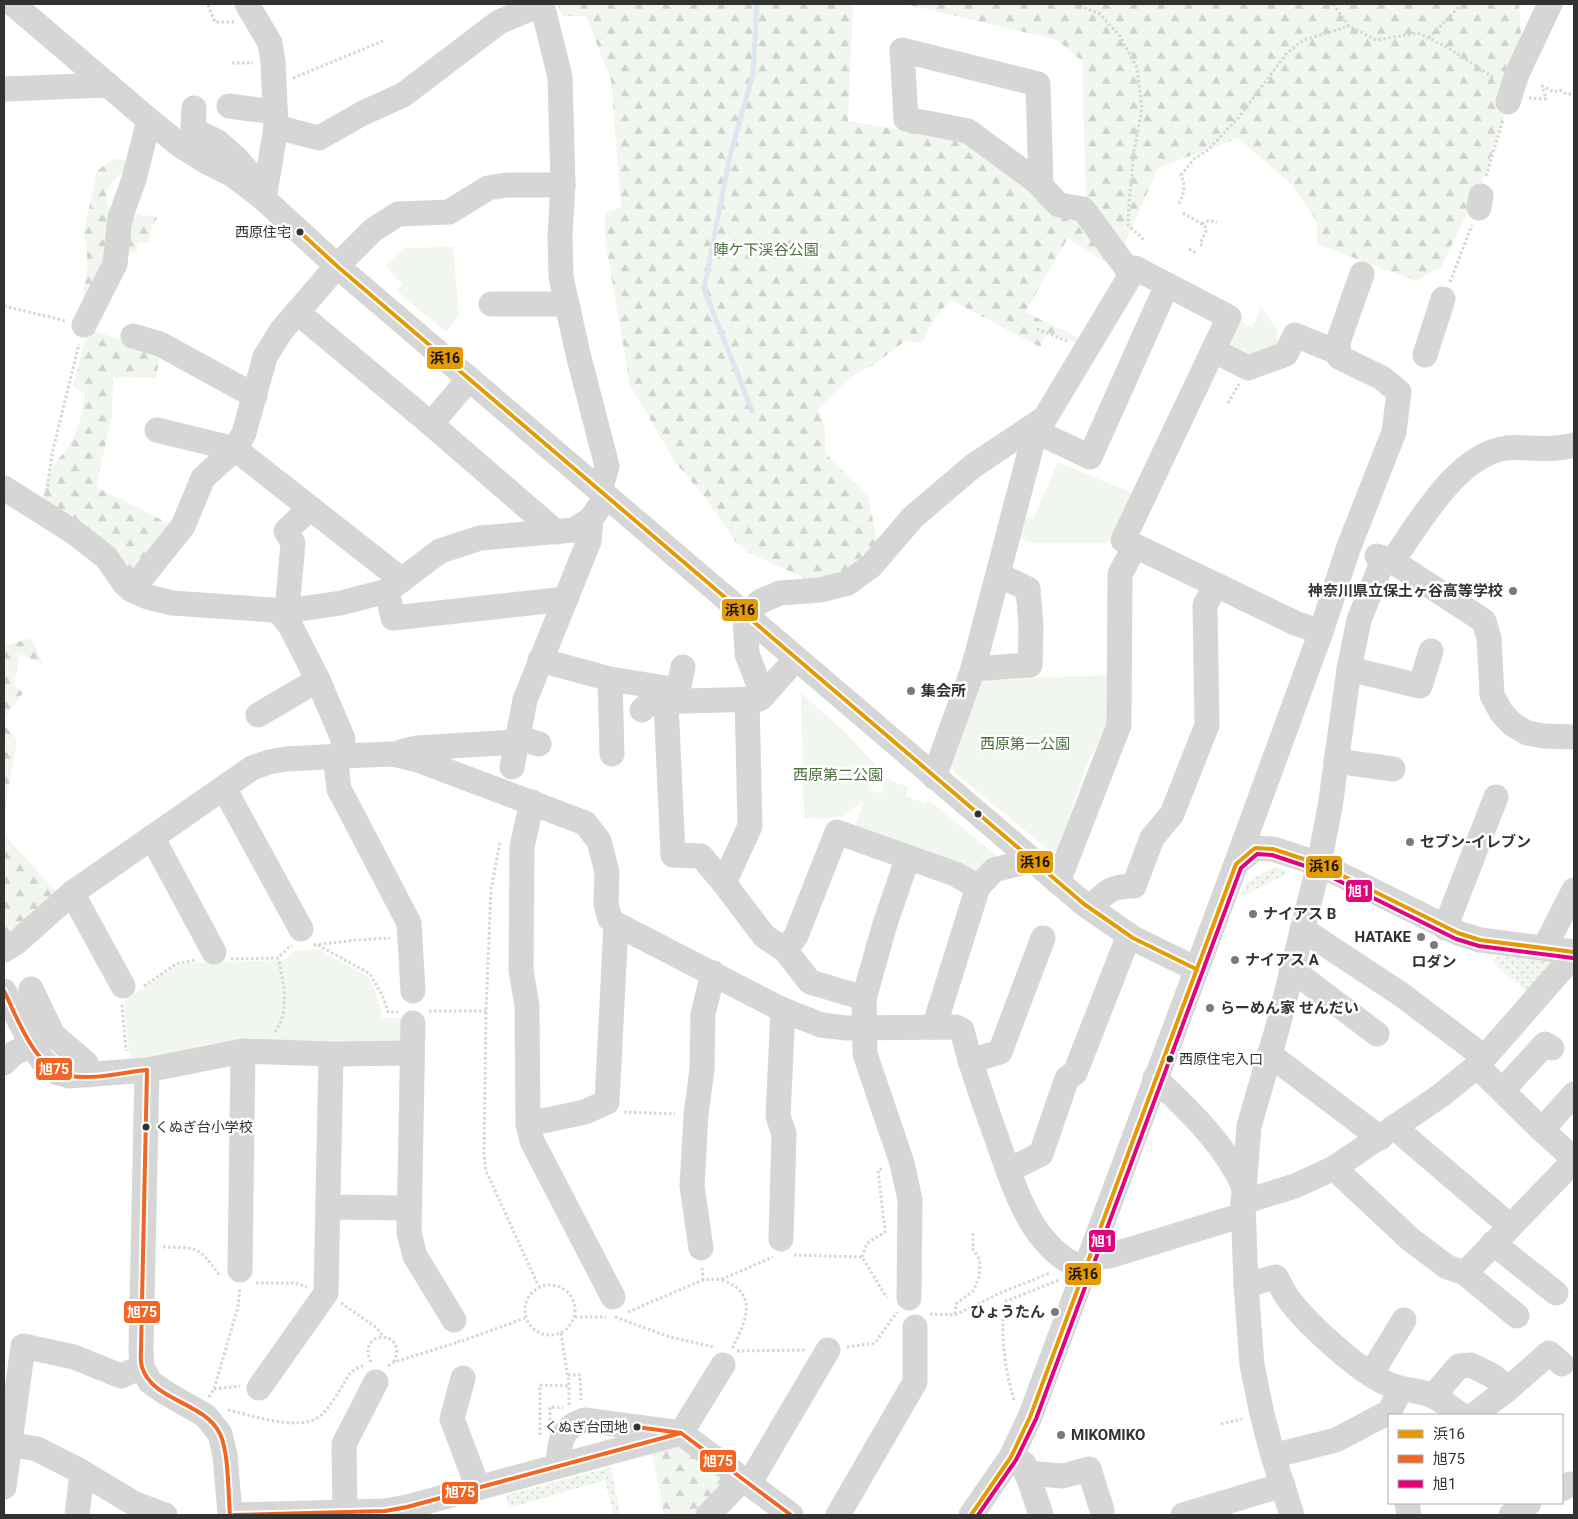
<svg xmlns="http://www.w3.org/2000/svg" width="1578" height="1519" viewBox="0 0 1578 1519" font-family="Roboto,'Noto Sans JP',sans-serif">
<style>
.grass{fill:url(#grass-dots)}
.forest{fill:url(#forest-firs)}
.park{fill:#f1f6ee}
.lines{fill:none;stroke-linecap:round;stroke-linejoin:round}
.stream{stroke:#dde6f3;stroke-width:5}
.path{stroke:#d6d6d6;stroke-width:3;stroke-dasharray:2.5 2.5;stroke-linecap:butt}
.minor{stroke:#d6d6d6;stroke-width:25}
.bus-1-casing{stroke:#fff;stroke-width:8}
.bus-2-casing{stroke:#fff;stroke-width:8}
.bus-3-casing{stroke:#fff;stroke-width:8}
.bus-1{stroke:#e39a05;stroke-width:4}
.bus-2{stroke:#f26522;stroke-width:4}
.bus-3{stroke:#e5007d;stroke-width:4}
.bus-dot{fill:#323232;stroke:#fff;stroke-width:2}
.poi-dot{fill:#7a7a7a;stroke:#fff;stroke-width:2}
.labels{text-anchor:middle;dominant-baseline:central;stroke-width:5;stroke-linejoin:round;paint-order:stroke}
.bus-label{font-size:14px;fill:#323232;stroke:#fff;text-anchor:end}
.park-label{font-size:15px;fill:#4c703e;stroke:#fff}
.poi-label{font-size:15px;font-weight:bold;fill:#323232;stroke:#fff;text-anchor:start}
.line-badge{stroke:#fff;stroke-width:2}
.badge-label{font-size:14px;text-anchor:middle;font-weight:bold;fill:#fff}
.pale-badge-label{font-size:14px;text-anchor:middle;font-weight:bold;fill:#111}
</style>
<defs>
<pattern id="grass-dots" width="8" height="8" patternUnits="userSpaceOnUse" patternTransform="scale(1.25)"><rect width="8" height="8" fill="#f1f6ee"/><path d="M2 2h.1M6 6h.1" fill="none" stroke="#cfd3cd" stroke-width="1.8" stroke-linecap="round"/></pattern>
<pattern id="forest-firs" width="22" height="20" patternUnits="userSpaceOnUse" patternTransform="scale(1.25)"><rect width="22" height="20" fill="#f1f6ee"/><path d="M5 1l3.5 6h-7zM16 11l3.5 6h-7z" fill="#cfd3cd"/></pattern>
</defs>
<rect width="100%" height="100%" fill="#fff"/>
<g class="grass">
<path d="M 1274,867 L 1290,872 L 1241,897 L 1246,883 Z"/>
<path d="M 1503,949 L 1565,958 L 1532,996 L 1493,963 Z"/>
<path d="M 611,1467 L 620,1515 L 614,1515 L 605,1480 L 509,1508 L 506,1495 Z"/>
</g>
<g class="forest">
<path d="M 557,4 L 853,4 L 848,121 L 980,143 L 1081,217 L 1110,265 L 1068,238 L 1025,312 L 1080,338 L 1078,344 L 1046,332 L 1040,347 L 951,300 L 937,314 L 922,343 L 905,341 L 872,366 L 856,373 L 818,409 L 825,429 L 825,453 L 868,496 L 879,550 L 856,572 L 811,581 L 747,552 L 735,541 L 704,496 L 675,462 L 630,385 L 605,239 L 605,213 L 621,207 L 611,80 L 586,16 L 563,16 Z"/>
<path d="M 905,4 L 1519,4 L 1521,36 L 1503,118 L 1482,185 L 1474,199 L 1441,267 L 1416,281 L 1317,244 L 1317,222 L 1293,186 L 1238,138 L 1158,168 L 1121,252 L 1086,204 L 1082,61 L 1057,40 Z"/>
<path d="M 112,159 L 132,161 L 126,172 L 116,177 L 106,191 L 108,206 L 115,210 L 157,217 L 151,230 L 149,243 L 137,243 L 137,252 L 121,254 L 81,308 L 88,264 L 84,231 L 97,171 Z"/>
<path d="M 88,329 L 160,352 L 156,378 L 113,377 L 112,415 L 96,487 L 178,528 L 132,583 L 42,509 L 45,482 C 54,475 50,473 54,465 C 58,458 65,453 69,446 C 79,429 84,411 84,392 L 73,387 Z"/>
<path d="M 31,638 L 43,664 L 20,654 L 14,684 L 23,693 L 4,718 L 4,646 Z"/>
<path d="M 4,725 L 17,740 L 4,814 Z"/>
<path d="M 4,834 L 58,894 L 4,939 Z"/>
<path d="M 676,1444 L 741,1490 L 719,1515 L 664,1515 L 652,1449 Z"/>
</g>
<g class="park">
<path d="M 453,247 L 459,316 L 446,332 L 397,291 L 402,284 L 386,266 L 403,248 Z"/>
<path d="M 1261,306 L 1277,330 L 1278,349 L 1244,361 L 1227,352 L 1241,321 L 1252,327 Z"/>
<path d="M 1058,462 L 1132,493 L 1107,543 L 1032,543 L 1018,537 L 1023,517 L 1033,519 Z"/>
<path d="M 1108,675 L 1108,725 L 1086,765 L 1056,856 L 954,772 L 951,759 L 980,680 Z"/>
<path d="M 801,693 L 845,732 L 881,771 L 870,790 L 881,794 L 884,778 L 908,787 L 906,796 L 926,804 L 928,800 L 1003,861 L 977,877 L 854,832 L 863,801 L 842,816 L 826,819 L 804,818 Z"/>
<path d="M 318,949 L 369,977 L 376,992 L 382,1018 L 403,1018 L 404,1042 L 241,1041 L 205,1045 L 137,1061 L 129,1053 L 124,1001 L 176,966 L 188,963 L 285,960 L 294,951 Z"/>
</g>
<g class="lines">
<path class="stream" d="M 752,411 L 704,289 L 730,156 L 753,74 L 757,4"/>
<g class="path">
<path d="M 1075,4 L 1100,14 L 1120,36 L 1137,68 L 1142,108 L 1134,151 L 1129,204 L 1128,225 L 1144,240"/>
<path d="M 1333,4 L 1349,26 L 1376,40 L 1418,33 L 1447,47 L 1494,78"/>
<path d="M 208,5 L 215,22 L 234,22"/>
<path d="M 1429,38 L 1456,10 L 1460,4"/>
<path d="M 232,63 L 253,63"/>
<path d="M 293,78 L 383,41"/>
<path d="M 1529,98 L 1546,99 L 1542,86 L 1554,92 L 1560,90 L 1566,94 L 1574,94"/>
<path d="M 1486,176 L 1503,120"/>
<path d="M 1179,204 C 1184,193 1186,187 1181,175 L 1194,159 L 1208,150 L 1239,117 L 1287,53 L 1304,40 L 1349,26"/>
<path d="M 1183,213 L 1205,226 L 1206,231 L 1200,244 L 1204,247"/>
<path d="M 1202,224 C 1208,220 1210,220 1217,222"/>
<path d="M 1189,249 L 1198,254"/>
<path d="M 1450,282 L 1472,225"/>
<path d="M 4,306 L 66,321"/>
<path d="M 1037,329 L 1069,342"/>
<path d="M 1228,403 L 1239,384"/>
<path d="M 47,491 L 52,454 L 79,344"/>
<path d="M 500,843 L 491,889 L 486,1011 L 484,1155 L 486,1171 L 539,1287"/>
<path d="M 314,945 L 357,940 L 390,938"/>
<path d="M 318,945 L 370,974 L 383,997 L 388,1012 L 398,1012"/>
<path d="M 231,959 L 278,958 L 290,946 L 292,946"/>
<path d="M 144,986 L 176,964 L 195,960"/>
<path d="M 122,1005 L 126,1051"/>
<path d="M 429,1011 L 486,1011"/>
<path d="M 275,1032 C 290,1012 284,982 278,958"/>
<path d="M 624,1112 L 675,1114"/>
<path d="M 163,1247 C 200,1248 198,1246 220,1276"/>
<path d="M 794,1255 L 862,1257 L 887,1298"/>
<path d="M 862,1257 L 867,1243 L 885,1232 L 878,1170 L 884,1168"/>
<path d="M 702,1268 L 703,1280"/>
<path d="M 722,1280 C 727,1282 732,1284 736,1287 C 757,1304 741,1330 732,1349"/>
<path d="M 256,1283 L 296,1283 L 307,1287"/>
<circle cx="550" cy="1310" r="25"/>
<path d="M 341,1303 L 377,1328 L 383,1337"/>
<path d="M 628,1312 L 703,1280 L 722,1279 L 773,1257"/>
<path d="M 930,1314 L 955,1315 L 1000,1293 L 1050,1273"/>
<path d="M 955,1314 L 956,1304 L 974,1290 L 979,1277 L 980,1260 L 973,1249 L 973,1231"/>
<path d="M 575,1317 L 606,1317"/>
<path d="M 615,1317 L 670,1337 L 714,1347"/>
<path d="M 462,1341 L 525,1318"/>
<path d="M 847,1347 L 875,1343 L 897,1312"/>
<path d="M 737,1351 L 806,1350"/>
<path d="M 371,1362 C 355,1330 409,1328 394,1362"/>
<path d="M 388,1366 L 394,1362 L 459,1342 L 458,1338"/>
<path d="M 568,1375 L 580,1375 L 581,1400"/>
<path d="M 214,1389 L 240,1386"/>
<path d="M 209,1397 L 214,1389 L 238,1307 L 240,1288"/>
<path d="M 1014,1400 C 1004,1367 1001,1336 1004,1302 L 1059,1280"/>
<path d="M 569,1405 L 569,1386"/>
<path d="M 228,1410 C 251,1415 293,1430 315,1419 C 326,1414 333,1400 340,1390 C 347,1378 349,1370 363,1366"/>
<path d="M 550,1420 L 550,1407 L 563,1408"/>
<path d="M 1221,1424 L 1242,1419"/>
<path d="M 540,1435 L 540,1385 L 569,1386 L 561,1332"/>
</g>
<g class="minor">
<path d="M 13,4 L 149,120 L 181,146 L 205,161 L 233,175 L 264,199 L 337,266 L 1084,904 L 1133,938 L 1196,969"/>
<path d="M 247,4 L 270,43 L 273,62 L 276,127"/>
<path d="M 542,4 L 560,77 L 563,185 L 560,235 L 561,277 L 578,354 L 607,466 L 600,491"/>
<path d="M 4,89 L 108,85"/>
<path d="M 1508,102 L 1517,74 L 1550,4"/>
<path d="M 229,106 L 275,112"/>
<path d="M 194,108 L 193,126 L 196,131 L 218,142 L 237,159 L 257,182"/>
<path d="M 1041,186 L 1038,84 L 902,50 L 906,119 L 968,131 L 1036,181 L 1059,205 L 1083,209 L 1131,274"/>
<path d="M 264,199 L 276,127 L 319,138 L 363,113 L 403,95 L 499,22 L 542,4"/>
<path d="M 1479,208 L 1481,196"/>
<path d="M 491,304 L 567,304"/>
<path d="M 297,312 L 431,424 L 556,532"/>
<path d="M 84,325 L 115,264 L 120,218 L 134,179 L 149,120"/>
<path d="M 133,336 L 160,344 L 255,396"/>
<path d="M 1213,350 L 1248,368 L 1286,354 L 1295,335 L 1339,353"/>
<path d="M 1425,355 L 1443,299"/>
<path d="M 431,424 L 469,379"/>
<path d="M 157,430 L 235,449"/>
<path d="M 1037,432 L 1090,457 L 1167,285"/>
<path d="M 4,488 L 75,533 L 106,557 L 124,583 L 132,590 L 148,597 L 172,603 L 287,611 L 341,603 L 387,591 L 440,551 L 480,538 L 574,530 L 591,519 L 606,497"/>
<path d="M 1377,556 L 1392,561 C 1420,523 1455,456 1506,448 C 1522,446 1539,450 1556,448 C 1562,448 1568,446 1574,445"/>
<path d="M 1392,561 L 1484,621 L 1489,638 L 1492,695 L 1501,712 L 1512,724 L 1527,733 L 1544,736 L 1574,737"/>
<path d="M 402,580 L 235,449 L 244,433 L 265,357 L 281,331 L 337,266 L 373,230 L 398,214 L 449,212 L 488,188 L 506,185 L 563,185"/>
<path d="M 132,590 L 183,526 L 203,478 L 235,449"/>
<path d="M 387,591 L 393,618 L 566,599"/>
<path d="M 278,610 L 291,627 L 318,680"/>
<path d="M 287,611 L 293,543 L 286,531 L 310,508"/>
<path d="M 540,660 L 610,679 L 672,689 L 672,699"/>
<path d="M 973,669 L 1030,665 L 1031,625 L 1028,589 L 999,575"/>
<path d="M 1349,669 L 1420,686 L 1431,651"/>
<path d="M 610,679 L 612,754"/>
<path d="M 672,689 L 679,686 L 683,667"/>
<path d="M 763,696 L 747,654 L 745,615 L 761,601 L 780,593 L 820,590 L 848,583 L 871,566 L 913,517 L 973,466 L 1045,418"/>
<path d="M 666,702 L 673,855 L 701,856 L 724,883 L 764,936 L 785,950 L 810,982 L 864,998 L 865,1054 L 902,1163 L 910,1200 L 909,1298"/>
<path d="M 642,710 L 650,702 L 760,699 L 796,659"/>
<path d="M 258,715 L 318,680 L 343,739 L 343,756"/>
<path d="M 517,737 L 539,744"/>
<path d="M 401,752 L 417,748 L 516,742"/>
<path d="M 335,756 L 339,789 L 409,923 L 413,991"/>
<path d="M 1336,761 L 1393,769"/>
<path d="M 512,767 L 525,700 L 589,541 L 591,519"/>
<path d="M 934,777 L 973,669 L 1032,444 L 1045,418 L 1135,268 L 1229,317 L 1123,540 L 1295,623 L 1321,632"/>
<path d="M 224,788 L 301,929"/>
<path d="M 532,802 L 522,847 L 521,970 L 527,1006 L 528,1124 L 585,1112 L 607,1102 L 616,924"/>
<path d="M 152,837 L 214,952"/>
<path d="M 1236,864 L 1321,632 L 1348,549 L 1394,432 L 1399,392 L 1382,378 L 1339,357 L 1338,342 L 1362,274"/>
<path d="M 1058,882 L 1119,725 L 1120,574 L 1135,546"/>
<path d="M 724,883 L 750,826 L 747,699"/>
<path d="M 978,887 L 994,870 L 1032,860"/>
<path d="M 72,893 L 123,986"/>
<path d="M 1090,908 C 1106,892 1110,886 1134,886 L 1152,838 L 1172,814 L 1207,725 L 1205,605 L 1216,585"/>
<path d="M 1445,928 L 1496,797"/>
<path d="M 1302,929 L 1402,995 L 1484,1057"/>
<path d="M 1545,947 L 1574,890"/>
<path d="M 4,950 L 17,942 L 72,893 L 252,768 L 269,762 L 286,759 L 343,756 L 393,754 L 418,760 L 585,823 L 599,841 L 607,872 L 606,904 L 610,919 L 616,924 L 783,1010 L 821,1025 L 846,1028 L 956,1027 L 962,1030 C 971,1067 984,1103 997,1139 C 1008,1170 1023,1218 1046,1242 C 1059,1257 1068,1262 1086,1269"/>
<path d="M 785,950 L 796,936 L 837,832 L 955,874 L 978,887 L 934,1027"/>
<path d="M 1291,969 L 1377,1034"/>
<path d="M 31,989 L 53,1035 L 86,1063 L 90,1075"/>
<path d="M 4,991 L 32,1045 L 42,1060 L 56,1072 L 69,1076 L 147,1070 L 243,1051 L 331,1054 L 412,1053"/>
<path d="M 864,998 L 885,924 L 908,857"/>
<path d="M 413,1023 L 409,1233 L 415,1256 L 454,1320"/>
<path d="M 1269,1054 L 1380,1138"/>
<path d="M 970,1061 L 1000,1052 L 1043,938"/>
<path d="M 4,1063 L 14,1053 L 32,1045"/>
<path d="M 1477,1066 L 1542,1130 L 1574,1159"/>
<path d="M 147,1070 L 141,1348 L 142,1367 L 150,1382 L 166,1393 L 206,1416 L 220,1434 L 225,1455 L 230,1515"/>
<path d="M 1155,1078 C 1188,1110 1225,1144 1244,1187"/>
<path d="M 1503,1090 L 1545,1044 L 1552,1048"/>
<path d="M 528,1124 L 532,1141 L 613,1297"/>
<path d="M 1394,1127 L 1510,1226"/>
<path d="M 1542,1130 L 1574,1094"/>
<path d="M 1334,1168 L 1410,1239 L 1447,1267 L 1465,1273 L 1574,1161"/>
<path d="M 1009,1170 L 1041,1154 L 1067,1078 L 1075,1073 L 1129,935"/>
<path d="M 1243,1202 L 1295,1186 L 1334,1168 L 1440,1096 L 1477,1066 L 1574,955"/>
<path d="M 328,1207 L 409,1208"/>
<path d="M 781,1239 L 784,1134 L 778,1116 L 783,1010"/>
<path d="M 1493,1243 L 1556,1293"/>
<path d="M 701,1248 L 692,1186 L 696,1115 L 702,1069 L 703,1014 L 713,973"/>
<path d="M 1090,1258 L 1109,1256 L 1243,1215"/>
<path d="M 240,1270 L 243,1051"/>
<path d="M 1465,1273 L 1517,1316"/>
<path d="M 1246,1285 L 1276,1277 C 1280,1284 1283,1291 1287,1297 C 1307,1324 1358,1371 1388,1384 C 1403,1390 1418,1390 1433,1396 C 1442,1400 1452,1409 1461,1415"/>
<path d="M 1371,1374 L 1404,1320"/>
<path d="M 463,1378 L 452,1419 L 478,1488"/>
<path d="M 259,1388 L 326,1293 L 331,1054"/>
<path d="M 1508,1389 L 1549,1353 L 1562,1364"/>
<path d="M 1433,1396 L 1459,1366 L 1471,1365 L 1493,1376 L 1508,1389 L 1474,1415"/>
<path d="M 9,1444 L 37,1449 L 80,1471 L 135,1504 L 165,1515"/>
<path d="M 1273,1456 L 1336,1440 L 1389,1412 L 1401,1389"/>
<path d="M 1020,1462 L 1024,1464 L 1041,1515"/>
<path d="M 558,1466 C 559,1444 560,1428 584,1420 L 681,1433 L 791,1515"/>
<path d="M 1026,1473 L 1063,1476 L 1089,1469 L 1102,1510"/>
<path d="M 749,1484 L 828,1350"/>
<path d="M 4,1487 L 23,1346 L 74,1357 L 121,1376 L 142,1367"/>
<path d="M 1562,1489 L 1570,1484"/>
<path d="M 1407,1503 L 1409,1515"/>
<path d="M 345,1514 L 344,1444 L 376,1382"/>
<path d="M 77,1515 L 82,1473"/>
<path d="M 234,1515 L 385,1511 L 407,1507 L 681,1433 L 723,1365"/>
<path d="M 708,1515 L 743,1479"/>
<path d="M 838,1515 L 915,1382 L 915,1327"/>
<path d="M 971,1515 L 1011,1457 L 1030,1417 L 1236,864 L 1255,848 L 1273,849 L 1319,864 L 1458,933 L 1480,940 L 1574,952"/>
<path d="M 1183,1515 L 1283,1485"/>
<path d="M 1292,1515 L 1273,1456 L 1262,1414 L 1252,1365 L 1246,1285 L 1243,1202 L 1249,1126 L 1278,1026 L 1319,864 L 1330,807 L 1349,669 L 1359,620 L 1384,558"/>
<path d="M 1511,1515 L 1529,1503"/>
</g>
<g class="bus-1-casing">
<g id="bus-1">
<path d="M 299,231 L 337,266 L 1084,904 L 1133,938 L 1196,969"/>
<path d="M 971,1515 L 1011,1457 L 1030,1417 L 1236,864 L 1255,848 L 1273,849 L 1319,864 L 1458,933 L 1480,940 L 1574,952"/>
</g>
</g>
<g class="bus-2-casing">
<g id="bus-2">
<path d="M 4,991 C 18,1019 35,1070 70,1076 C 95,1080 123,1072 147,1070"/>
<path d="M 147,1070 L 141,1348 C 141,1354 140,1362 142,1367 C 152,1401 205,1402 220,1434 C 229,1453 228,1493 230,1515"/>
<path d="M 637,1427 L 681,1433 L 791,1515"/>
<path d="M 234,1515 L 385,1511 L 407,1507 L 681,1433"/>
</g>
</g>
<g class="bus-3-casing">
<path id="bus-3" d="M 978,1515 L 1016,1460 L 1036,1419 L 1241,868 L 1257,854 L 1272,855 L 1317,870 L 1456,939 L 1479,946 L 1573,958"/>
</g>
<use href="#bus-1" class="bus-1"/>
<use href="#bus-2" class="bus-2"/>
<use href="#bus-3" class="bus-3"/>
</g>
<g class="bus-dot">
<circle cx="300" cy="232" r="4.5"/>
<circle cx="978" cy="814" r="4.5"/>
<circle cx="1170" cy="1059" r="4.5"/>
<circle cx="146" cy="1127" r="4.5"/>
<circle cx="637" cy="1427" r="4.5"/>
</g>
<g class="poi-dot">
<circle cx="1513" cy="591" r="5"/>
<circle cx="911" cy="691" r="5"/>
<circle cx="1410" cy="842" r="5"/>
<circle cx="1253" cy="914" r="5"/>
<circle cx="1421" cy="937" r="5"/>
<circle cx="1434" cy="945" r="5"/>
<circle cx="1235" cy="960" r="5"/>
<circle cx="1210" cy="1008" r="5"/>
<circle cx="1055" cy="1312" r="5"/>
<circle cx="1061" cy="1435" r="5"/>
</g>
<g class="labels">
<g class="bus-label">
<text x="291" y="232">西原住宅</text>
<text x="1179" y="1059" text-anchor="start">西原住宅入口</text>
<text x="155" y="1127" text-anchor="start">くぬぎ台小学校</text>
<text x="628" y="1427">くぬぎ台団地</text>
</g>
<g class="park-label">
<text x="766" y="250">陣ケ下渓谷公園</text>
<text x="1025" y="744">西原第一公園</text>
<text x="838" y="775">西原第二公園</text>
</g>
<g class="poi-label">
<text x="1503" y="591" text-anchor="end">神奈川県立保土ヶ谷高等学校</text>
<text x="921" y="691">集会所</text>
<text x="1420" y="842">セブン-イレブン</text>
<text x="1263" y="914">ナイアス B</text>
<text x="1411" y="937" text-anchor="end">HATAKE</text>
<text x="1245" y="960">ナイアス A</text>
<text x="1434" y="962" text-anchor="middle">ロダン</text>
<text x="1220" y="1008">らーめん家 せんだい</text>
<text x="1045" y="1312" text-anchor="end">ひょうたん</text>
<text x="1071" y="1435">MIKOMIKO</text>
</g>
</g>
<g class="line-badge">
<rect x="426" y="346" width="38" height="24" rx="5" fill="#e39a05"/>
<rect x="721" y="598" width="38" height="24" rx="5" fill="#e39a05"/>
<rect x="1016" y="850" width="38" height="24" rx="5" fill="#e39a05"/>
<rect x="1305" y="855" width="38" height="24" rx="5" fill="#e39a05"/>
<rect x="1345" y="879" width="28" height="24" rx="5" fill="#e5007d"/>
<rect x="35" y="1057" width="38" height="24" rx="5" fill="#f26522"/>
<rect x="1088" y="1229" width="28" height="24" rx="5" fill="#e5007d"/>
<rect x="1064" y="1262" width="38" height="24" rx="5" fill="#e39a05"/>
<rect x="123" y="1300" width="38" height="24" rx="5" fill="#f26522"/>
<rect x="699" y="1449" width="38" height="24" rx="5" fill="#f26522"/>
<rect x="441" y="1481" width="38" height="24" rx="5" fill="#f26522"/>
</g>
<g class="badge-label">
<text x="1359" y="896">旭1</text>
<text x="54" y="1074">旭75</text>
<text x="1102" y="1246">旭1</text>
<text x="142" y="1317">旭75</text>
<text x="718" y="1466">旭75</text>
<text x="460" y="1497">旭75</text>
</g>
<g class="pale-badge-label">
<text x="445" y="363">浜16</text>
<text x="740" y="615">浜16</text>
<text x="1035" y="867">浜16</text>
<text x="1324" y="871">浜16</text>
<text x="1083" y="1279">浜16</text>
</g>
<rect width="1578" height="1519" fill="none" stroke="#323232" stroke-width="10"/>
<rect x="1388" y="1414" width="175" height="90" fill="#ffffff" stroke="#adadad"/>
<rect x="1398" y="1430" width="25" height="8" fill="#e39a05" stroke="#adadad"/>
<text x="1433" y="1439" font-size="15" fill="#323232">浜16</text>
<rect x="1398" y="1455" width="25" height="8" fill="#f26522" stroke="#adadad"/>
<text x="1433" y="1464" font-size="15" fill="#323232">旭75</text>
<rect x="1398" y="1480" width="25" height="8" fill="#e5007d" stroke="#adadad"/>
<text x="1433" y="1489" font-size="15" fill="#323232">旭1</text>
</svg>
